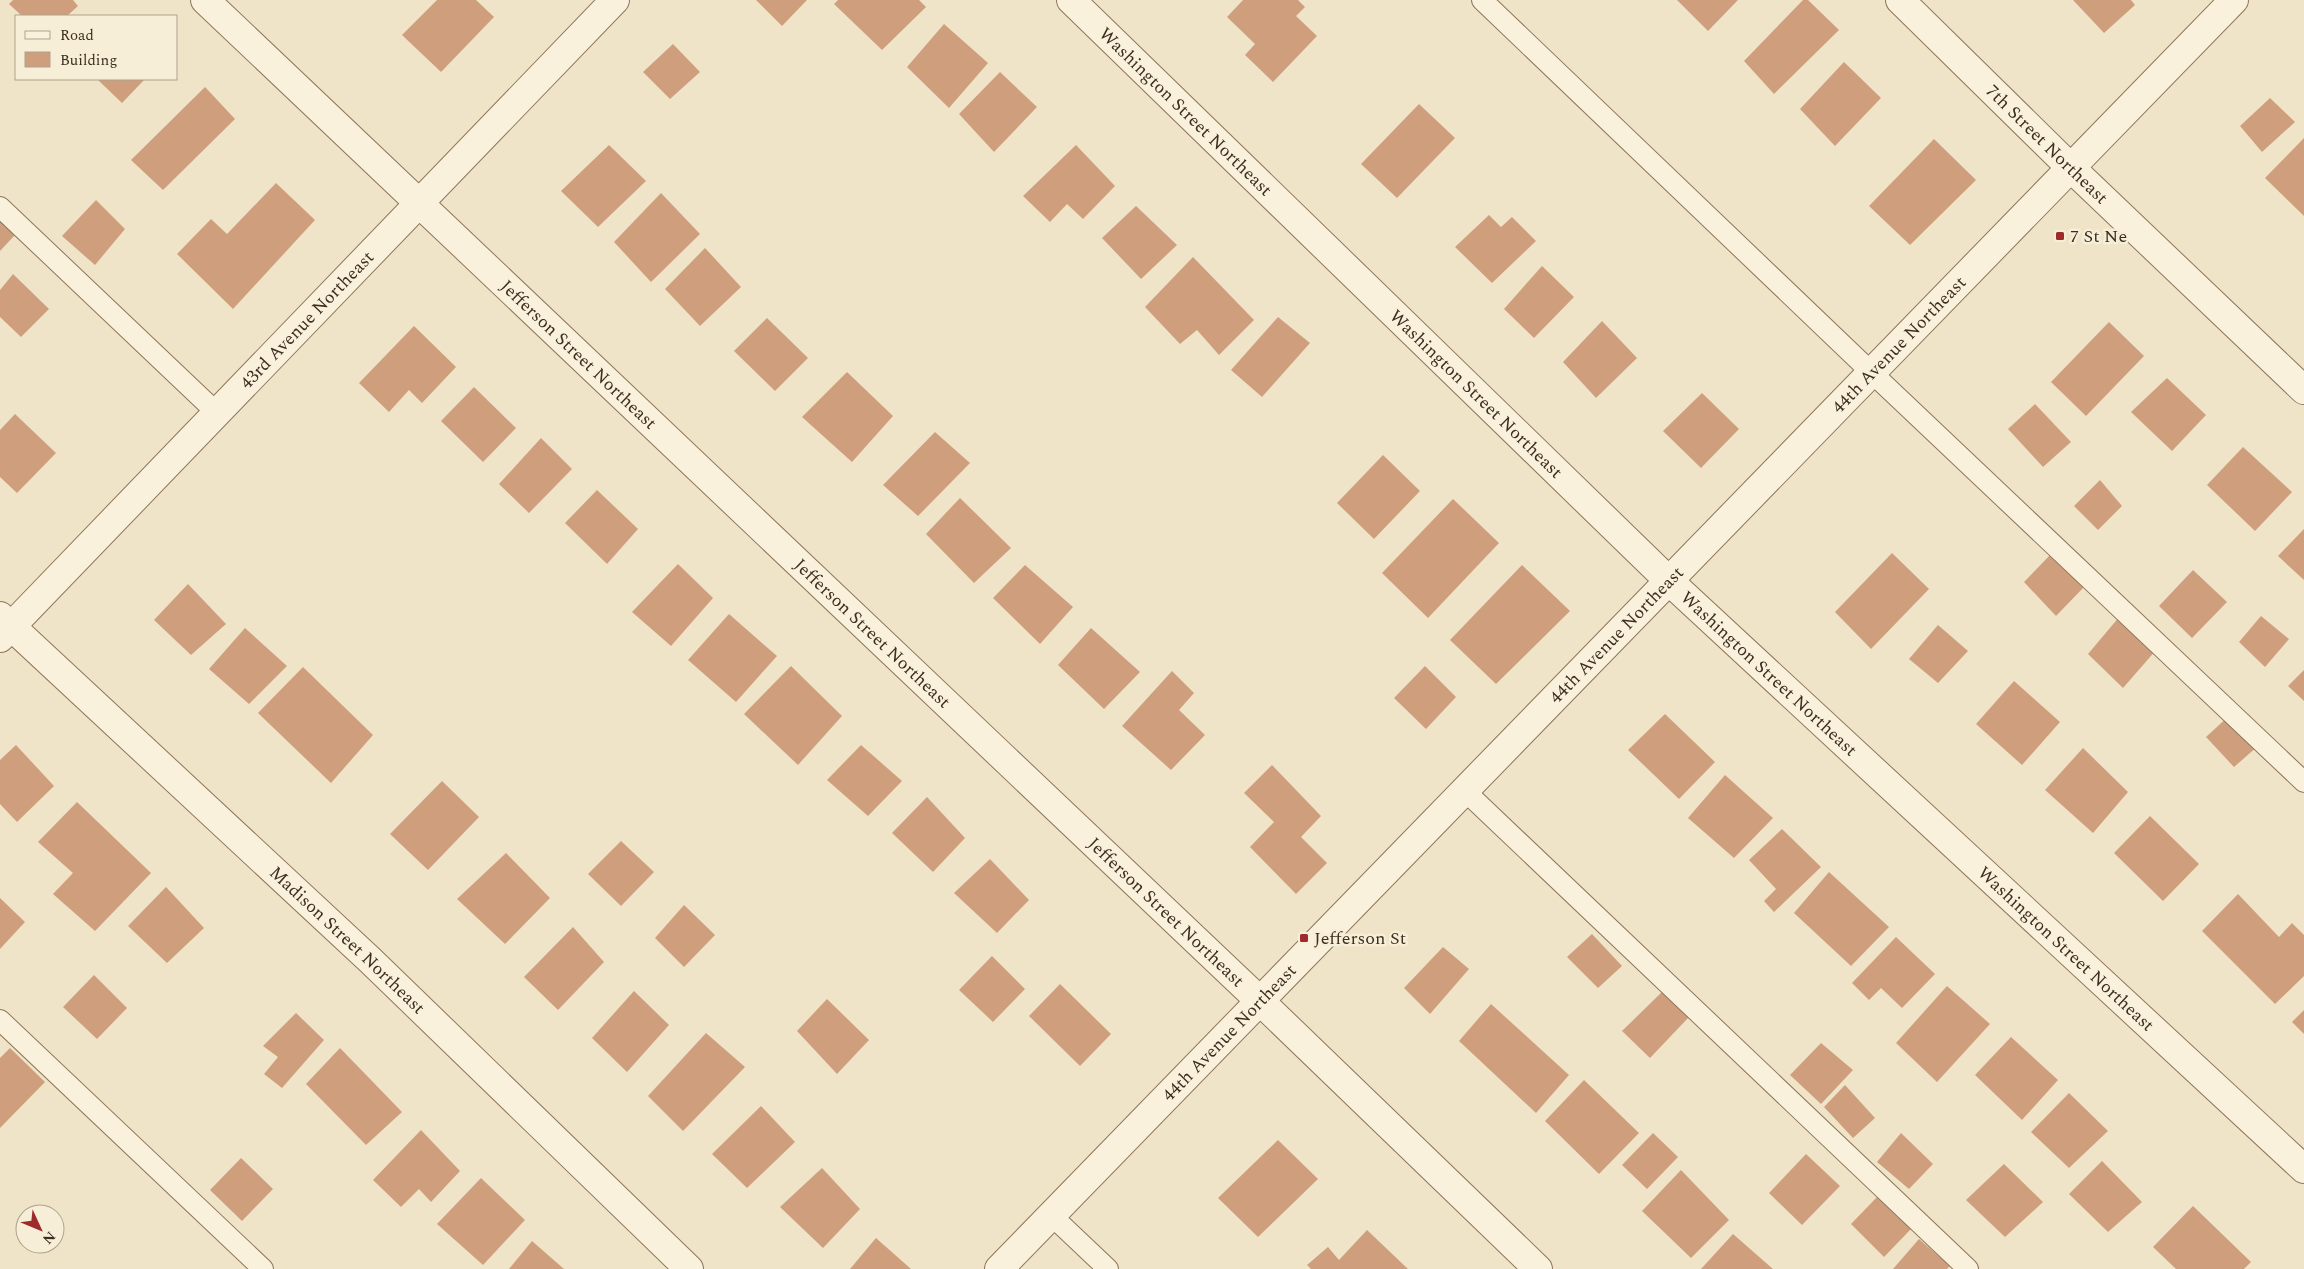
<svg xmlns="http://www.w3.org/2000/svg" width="2304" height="1269" viewBox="0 0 2304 1269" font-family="Spectral,serif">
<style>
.building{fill:#cf9f7d}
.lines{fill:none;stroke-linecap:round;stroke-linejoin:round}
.service-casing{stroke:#8d765c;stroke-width:22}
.minor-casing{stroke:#8d765c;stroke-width:30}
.tertiary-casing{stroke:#8d765c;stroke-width:30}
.service{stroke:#faf1dc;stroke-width:20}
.minor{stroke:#faf1dc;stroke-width:28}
.tertiary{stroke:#faf1dc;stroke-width:28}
.poi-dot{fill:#9e2a2b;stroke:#f7eed8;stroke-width:2}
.labels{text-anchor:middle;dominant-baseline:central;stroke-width:5;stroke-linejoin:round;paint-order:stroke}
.street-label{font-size:18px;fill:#3d2e20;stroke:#f7eed8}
.poi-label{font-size:18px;fill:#3d2e20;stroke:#f7eed8;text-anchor:start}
</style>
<rect width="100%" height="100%" fill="#f0e4c8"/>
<g class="building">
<path d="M 13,0 L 73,0 L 78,6 L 67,16 L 22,16 L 9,4 Z"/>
<path d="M 437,0 L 476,0 L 494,17 L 441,72 L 402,35 Z"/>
<path d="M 756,0 L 807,0 L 782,26 Z"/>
<path d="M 838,0 L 919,0 L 926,7 L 882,50 L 834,4 Z"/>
<path d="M 1243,0 L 1298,0 L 1305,7 L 1296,16 L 1317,36 L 1273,82 L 1245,55 L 1255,44 L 1227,17 Z"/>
<path d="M 1677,0 L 1738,0 L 1708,31 Z"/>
<path d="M 1803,0 L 1808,0 L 1839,30 L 1774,94 L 1744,61 Z"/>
<path d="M 2073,0 L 2131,0 L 2135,5 L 2104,33 Z"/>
<path d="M 944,24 L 988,63 L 949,108 L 907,67 Z"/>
<path d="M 673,44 L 700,72 L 670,99 L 643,72 Z"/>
<path d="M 1844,62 L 1881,98 L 1835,146 L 1800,109 Z"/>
<path d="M 1000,72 L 1037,107 L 994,152 L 959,114 Z"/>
<path d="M 97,79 L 145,79 L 122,103 Z"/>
<path d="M 205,87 L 235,119 L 163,190 L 131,160 Z"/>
<path d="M 2270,98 L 2295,122 L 2262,152 L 2240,126 Z"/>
<path d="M 1419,104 L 1455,138 L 1397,198 L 1361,164 Z"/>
<path d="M 2304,138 L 2304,216 L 2265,178 Z"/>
<path d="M 1934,139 L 1976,180 L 1910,245 L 1869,206 Z"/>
<path d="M 609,145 L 646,181 L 598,227 L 561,191 Z"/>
<path d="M 1076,145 L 1115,186 L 1083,219 L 1067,204 L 1050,222 L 1023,196 Z"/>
<path d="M 276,183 L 315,220 L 233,309 L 177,254 L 211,219 L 227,234 Z"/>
<path d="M 661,193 L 700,234 L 651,282 L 614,242 Z"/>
<path d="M 96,200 L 125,229 L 95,265 L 62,236 Z"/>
<path d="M 1136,206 L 1177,245 L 1141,279 L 1102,238 Z"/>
<path d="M 1489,215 L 1501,227 L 1512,217 L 1536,241 L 1492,283 L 1455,247 Z"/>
<path d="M 0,221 L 15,235 L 0,251 Z"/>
<path d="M 705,248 L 741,287 L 700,326 L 665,289 Z"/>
<path d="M 1193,257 L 1254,320 L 1219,355 L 1197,330 L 1180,344 L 1145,307 Z"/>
<path d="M 1542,266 L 1574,297 L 1534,338 L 1504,309 Z"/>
<path d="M 13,274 L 49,309 L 21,337 L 0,317 L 0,290 Z"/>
<path d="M 1278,317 L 1310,343 L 1262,397 L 1231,370 Z"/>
<path d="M 767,318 L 808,358 L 775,391 L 734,351 Z"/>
<path d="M 1602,321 L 1637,358 L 1596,398 L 1563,362 Z"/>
<path d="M 2109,322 L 2144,356 L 2086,416 L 2051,382 Z"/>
<path d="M 414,326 L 456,367 L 422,403 L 409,390 L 389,412 L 359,383 Z"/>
<path d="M 847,372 L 893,416 L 852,462 L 802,417 Z"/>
<path d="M 2167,378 L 2206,415 L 2172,451 L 2131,412 Z"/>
<path d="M 474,387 L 516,428 L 483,462 L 441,421 Z"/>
<path d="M 1702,393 L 1739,429 L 1701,468 L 1663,431 Z"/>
<path d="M 2035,404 L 2071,442 L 2043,467 L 2008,429 Z"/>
<path d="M 15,414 L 56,453 L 17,493 L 0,477 L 0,430 Z"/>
<path d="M 935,432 L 970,463 L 918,516 L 883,485 Z"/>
<path d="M 541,438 L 572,469 L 529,513 L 499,484 Z"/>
<path d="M 2243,447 L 2292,492 L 2255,531 L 2207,485 Z"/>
<path d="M 1383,455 L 1420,491 L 1374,539 L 1337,503 Z"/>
<path d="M 2100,480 L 2122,506 L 2098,530 L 2074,506 Z"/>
<path d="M 597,490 L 638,529 L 607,564 L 565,523 Z"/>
<path d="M 960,498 L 1011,548 L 974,583 L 926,534 Z"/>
<path d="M 1453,499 L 1499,543 L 1428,618 L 1382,573 Z"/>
<path d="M 2304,529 L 2304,580 L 2278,556 Z"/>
<path d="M 1892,553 L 1929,589 L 1871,649 L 1835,612 Z"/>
<path d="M 2052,553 L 2085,586 L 2056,616 L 2024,582 Z"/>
<path d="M 678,564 L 713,598 L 671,646 L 632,612 Z"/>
<path d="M 1025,565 L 1073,607 L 1040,644 L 993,598 Z"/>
<path d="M 1522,565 L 1570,611 L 1496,684 L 1450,640 Z"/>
<path d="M 2193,570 L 2227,602 L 2192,638 L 2159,606 Z"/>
<path d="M 188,584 L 226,624 L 191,655 L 154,620 Z"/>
<path d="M 729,614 L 777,656 L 736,702 L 688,660 Z"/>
<path d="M 2120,616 L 2157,649 L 2123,688 L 2088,654 Z"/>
<path d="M 2261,616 L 2289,639 L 2265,667 L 2239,642 Z"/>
<path d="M 1938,625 L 1968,651 L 1938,683 L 1909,659 Z"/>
<path d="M 245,628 L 287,666 L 249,704 L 209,669 Z"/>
<path d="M 1091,628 L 1140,672 L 1104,709 L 1058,665 Z"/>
<path d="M 791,666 L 842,716 L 798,765 L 744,714 Z"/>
<path d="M 1425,666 L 1456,697 L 1426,729 L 1394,698 Z"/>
<path d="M 303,667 L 373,735 L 331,783 L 258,713 Z"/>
<path d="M 2304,670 L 2304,701 L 2288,686 Z"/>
<path d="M 1172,671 L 1194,693 L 1179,710 L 1205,735 L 1171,770 L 1122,726 Z"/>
<path d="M 2014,681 L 2060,722 L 2022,765 L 1976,724 Z"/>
<path d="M 1665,714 L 1715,762 L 1679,799 L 1628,750 Z"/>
<path d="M 2230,715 L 2258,746 L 2234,767 L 2206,737 Z"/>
<path d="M 16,745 L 54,786 L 17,822 L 0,804 L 0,760 Z"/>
<path d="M 861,745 L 902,781 L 868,816 L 827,780 Z"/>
<path d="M 2083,748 L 2128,792 L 2093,833 L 2045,790 Z"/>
<path d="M 1272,765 L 1321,816 L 1301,837 L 1327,863 L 1296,894 L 1250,847 L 1274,822 L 1244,793 Z"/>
<path d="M 1725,775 L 1773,818 L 1734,858 L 1688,818 Z"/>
<path d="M 442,781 L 479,817 L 428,870 L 390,834 Z"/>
<path d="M 927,797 L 965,838 L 933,872 L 892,833 Z"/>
<path d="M 77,802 L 151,873 L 95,931 L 53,894 L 73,873 L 38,842 Z"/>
<path d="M 2150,816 L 2199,864 L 2163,901 L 2114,853 Z"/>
<path d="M 1782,829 L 1821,867 L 1774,912 L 1764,901 L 1776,889 L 1749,860 Z"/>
<path d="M 621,841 L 654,872 L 621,906 L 588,874 Z"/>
<path d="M 506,853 L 550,898 L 505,944 L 457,899 Z"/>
<path d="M 990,859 L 1029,900 L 997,933 L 954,893 Z"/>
<path d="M 1829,872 L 1889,927 L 1851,966 L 1794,913 Z"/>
<path d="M 166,887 L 204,928 L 167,963 L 128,926 Z"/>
<path d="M 2238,894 L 2279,937 L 2292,923 L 2304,935 L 2304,976 L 2275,1004 L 2202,931 Z"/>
<path d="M 0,898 L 25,922 L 0,949 Z"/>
<path d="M 684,905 L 715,935 L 684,967 L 655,938 Z"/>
<path d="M 573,927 L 604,962 L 558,1010 L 524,977 Z"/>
<path d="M 1592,934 L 1622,966 L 1598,988 L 1567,957 Z"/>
<path d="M 1896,937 L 1935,974 L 1902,1008 L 1881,988 L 1869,1000 L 1852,983 Z"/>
<path d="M 1443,947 L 1469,969 L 1430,1014 L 1404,988 Z"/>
<path d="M 992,956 L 1025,989 L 993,1022 L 959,990 Z"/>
<path d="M 94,975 L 127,1008 L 97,1039 L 63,1007 Z"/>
<path d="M 1060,984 L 1111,1034 L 1080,1066 L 1029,1016 Z"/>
<path d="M 1947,986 L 1990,1024 L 1937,1082 L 1896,1043 Z"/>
<path d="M 1664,990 L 1689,1017 L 1650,1058 L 1622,1031 Z"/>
<path d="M 634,991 L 669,1025 L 627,1072 L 592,1038 Z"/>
<path d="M 827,999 L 869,1040 L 837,1074 L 797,1031 Z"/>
<path d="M 1491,1004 L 1569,1075 L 1536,1113 L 1459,1041 Z"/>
<path d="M 2304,1010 L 2304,1034 L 2292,1022 Z"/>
<path d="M 296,1013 L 324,1040 L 282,1088 L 264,1074 L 278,1057 L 263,1046 Z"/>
<path d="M 706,1033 L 745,1067 L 683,1131 L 648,1096 Z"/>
<path d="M 2011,1037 L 2058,1080 L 2022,1120 L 1975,1075 Z"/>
<path d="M 1821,1043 L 1853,1070 L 1821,1104 L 1790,1075 Z"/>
<path d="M 10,1048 L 45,1082 L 0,1128 L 0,1058 Z"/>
<path d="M 340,1048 L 402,1112 L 366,1145 L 306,1084 Z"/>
<path d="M 1584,1080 L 1639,1133 L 1599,1174 L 1545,1121 Z"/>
<path d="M 1845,1085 L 1875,1118 L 1853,1138 L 1824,1107 Z"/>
<path d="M 2069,1093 L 2108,1131 L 2069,1168 L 2031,1132 Z"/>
<path d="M 761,1106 L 795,1142 L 747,1188 L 712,1154 Z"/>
<path d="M 421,1130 L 460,1171 L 431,1202 L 419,1189 L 401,1207 L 373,1180 Z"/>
<path d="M 1653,1133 L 1678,1157 L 1647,1189 L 1622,1165 Z"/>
<path d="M 1901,1133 L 1933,1164 L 1909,1189 L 1877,1162 Z"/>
<path d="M 1278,1140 L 1318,1179 L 1258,1237 L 1218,1198 Z"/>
<path d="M 1806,1154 L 1840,1186 L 1802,1225 L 1769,1193 Z"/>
<path d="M 241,1158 L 273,1189 L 242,1221 L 210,1190 Z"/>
<path d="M 2102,1161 L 2142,1202 L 2108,1232 L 2069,1194 Z"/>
<path d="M 2004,1164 L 2043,1202 L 2005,1237 L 1966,1200 Z"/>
<path d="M 822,1168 L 860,1209 L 823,1248 L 780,1207 Z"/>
<path d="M 1681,1170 L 1729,1220 L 1691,1258 L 1642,1211 Z"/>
<path d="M 481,1178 L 525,1220 L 483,1265 L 437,1224 Z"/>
<path d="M 1878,1196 L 1911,1229 L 1884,1257 L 1851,1224 Z"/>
<path d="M 2193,1206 L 2251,1262 L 2244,1269 L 2176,1269 L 2153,1247 Z"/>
<path d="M 1367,1230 L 1408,1269 L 1311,1269 L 1307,1265 L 1328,1247 L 1339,1260 Z"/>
<path d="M 1733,1234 L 1773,1269 L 1701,1269 Z"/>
<path d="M 876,1238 L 911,1269 L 850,1269 Z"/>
<path d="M 1919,1239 L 1950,1266 L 1947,1269 L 1893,1269 Z"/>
<path d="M 532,1241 L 564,1269 L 509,1269 Z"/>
</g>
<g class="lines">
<g class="service-casing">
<g id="service">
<path d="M 1482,0 L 1871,372 L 2304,782"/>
<path d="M 0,207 L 217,413"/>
<path d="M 1464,790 L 1968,1269"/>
<path d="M 0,1020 L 263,1269"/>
<path d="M 1051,1215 L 1108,1269"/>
</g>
</g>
<g class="minor-casing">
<g id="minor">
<path id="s1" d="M 1071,0 L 1668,580 L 2304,1169"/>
<path id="s2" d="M 1900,0 L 2070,167 L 2304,390"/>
<path id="s3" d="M 0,616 L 370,960 L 689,1269"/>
<path id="s4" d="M 0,638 L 615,0"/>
</g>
</g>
<g class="tertiary-casing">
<g id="tertiary">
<path id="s5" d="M 205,0 L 1259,1000 L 1538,1269"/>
<path id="s6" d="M 999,1269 L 2234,0"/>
</g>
</g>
<use href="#service" class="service"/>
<use href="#minor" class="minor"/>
<use href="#tertiary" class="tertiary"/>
</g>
<g class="poi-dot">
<rect x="2055" y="231" width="10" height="10" rx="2.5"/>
<rect x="1299" y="933" width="10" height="10" rx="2.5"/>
</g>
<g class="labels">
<g class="street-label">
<text stroke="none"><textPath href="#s1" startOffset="160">Washington Street Northeast</textPath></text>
<text stroke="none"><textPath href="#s2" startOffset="206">7th Street Northeast</textPath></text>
<text stroke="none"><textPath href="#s4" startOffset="442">43rd Avenue Northeast</textPath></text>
<text stroke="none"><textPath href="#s6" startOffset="1290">44th Avenue Northeast</textPath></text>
<text stroke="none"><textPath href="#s5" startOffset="515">Jefferson Street Northeast</textPath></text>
<text stroke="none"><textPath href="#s1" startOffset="565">Washington Street Northeast</textPath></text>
<text stroke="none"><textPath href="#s5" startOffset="920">Jefferson Street Northeast</textPath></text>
<text stroke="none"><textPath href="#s6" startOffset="885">44th Avenue Northeast</textPath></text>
<text stroke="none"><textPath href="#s1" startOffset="970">Washington Street Northeast</textPath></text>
<text stroke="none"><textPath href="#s5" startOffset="1325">Jefferson Street Northeast</textPath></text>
<text stroke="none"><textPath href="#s3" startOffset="475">Madison Street Northeast</textPath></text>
<text stroke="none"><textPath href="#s1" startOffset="1375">Washington Street Northeast</textPath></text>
<text stroke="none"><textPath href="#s6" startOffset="330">44th Avenue Northeast</textPath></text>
</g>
<g class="poi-label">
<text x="2070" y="236">7 St Ne</text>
<text x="1314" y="938">Jefferson St</text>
</g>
</g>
<rect x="15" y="15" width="162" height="65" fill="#f7eed8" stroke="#ada18e"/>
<rect x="25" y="31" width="25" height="8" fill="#faf1dc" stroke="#ada18e"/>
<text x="60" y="40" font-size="15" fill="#3d2e20">Road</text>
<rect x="25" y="52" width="25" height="15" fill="#cf9f7d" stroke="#ada18e"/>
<text x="60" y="65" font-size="15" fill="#3d2e20">Building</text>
<g transform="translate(40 1229) rotate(134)"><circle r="24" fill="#f7eed8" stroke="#ada18e"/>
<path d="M0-4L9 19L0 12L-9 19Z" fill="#9e2a2b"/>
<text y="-8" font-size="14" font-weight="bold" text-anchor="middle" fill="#3d2e20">N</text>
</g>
</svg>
